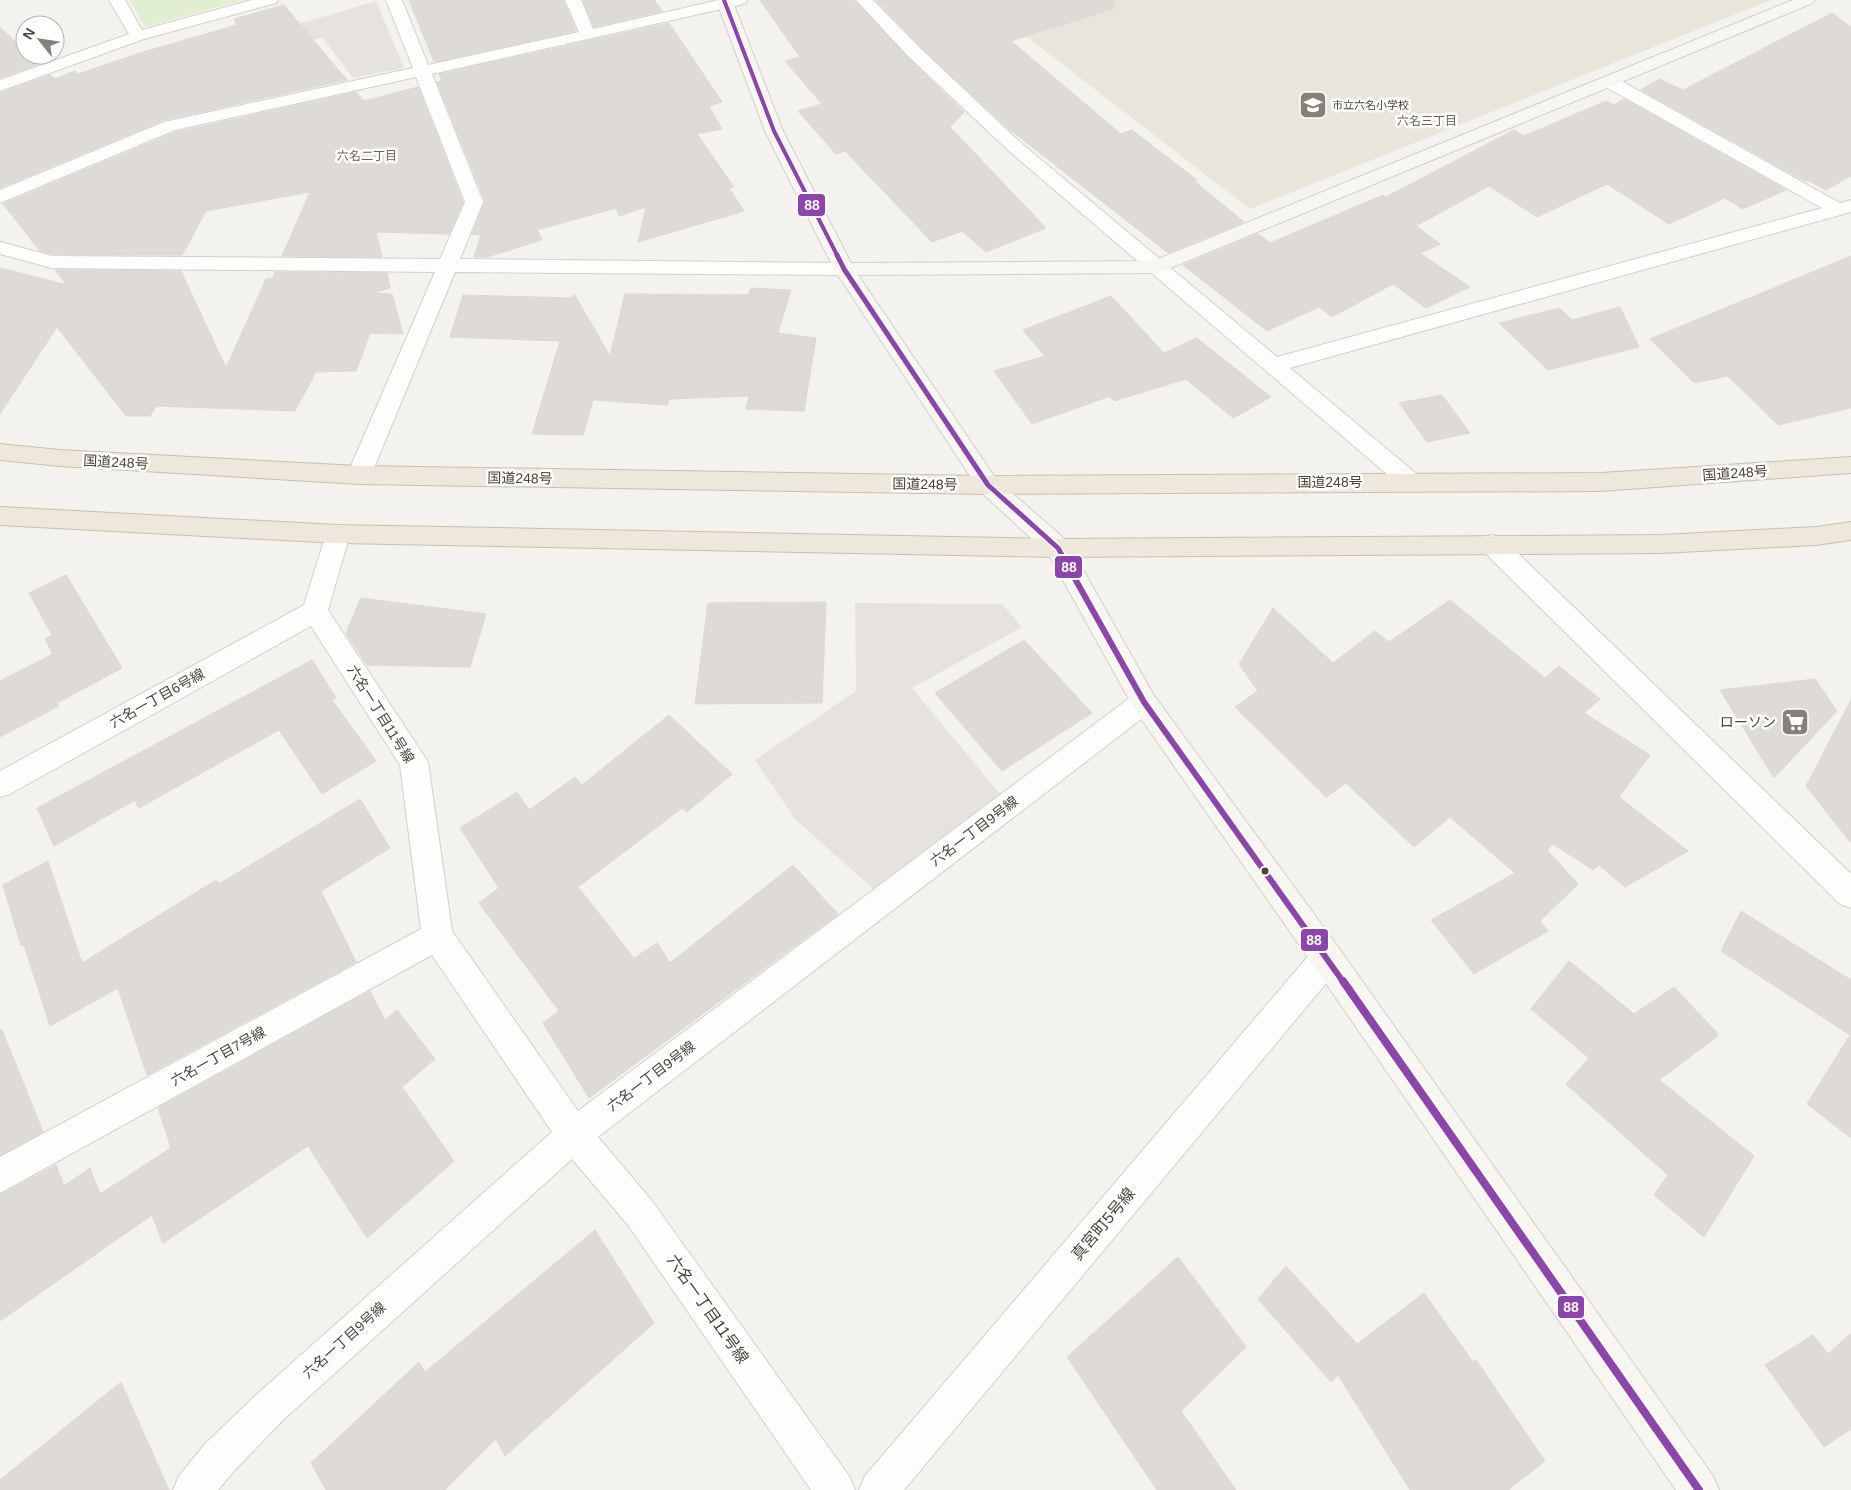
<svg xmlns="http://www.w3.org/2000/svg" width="1851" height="1490" viewBox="0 0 1851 1490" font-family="Helvetica,'Noto Sans JP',sans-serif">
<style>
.education{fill:#eae5da}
.green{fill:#e1eecf}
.parking{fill:#e6e3df}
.building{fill:#dedbd6;stroke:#dcd9d4}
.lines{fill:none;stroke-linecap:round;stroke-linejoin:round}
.street-casing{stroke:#d2d0cb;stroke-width:2}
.secondary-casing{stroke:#d3cfc5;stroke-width:2}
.highway-casing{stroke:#ccbfa9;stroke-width:2}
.street{fill:#fdfdfc;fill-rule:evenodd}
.secondary{fill:#f7f6f1;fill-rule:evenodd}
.highway{fill:#ede8db;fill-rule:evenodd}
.bus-1-far3-casing{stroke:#fff;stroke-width:6}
.bus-1-far2-casing{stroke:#fff;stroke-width:8}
.bus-1-far1-casing{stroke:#fff;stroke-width:10}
.bus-1-casing{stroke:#fff;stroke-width:12}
.bus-1-far3{stroke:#8e44ad;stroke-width:4}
.bus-1-far2{stroke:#8e44ad;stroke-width:5}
.bus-1-far1{stroke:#8e44ad;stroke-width:6}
.bus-1{stroke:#8e44ad;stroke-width:8}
.bus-dot{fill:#4b4439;stroke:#fff;stroke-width:2}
.labels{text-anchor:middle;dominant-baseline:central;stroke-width:5;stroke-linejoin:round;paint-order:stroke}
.far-poi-label{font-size:11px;fill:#4b4439;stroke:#fff;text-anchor:start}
.far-neighbourhood-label{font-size:12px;fill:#6e6250;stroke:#fff}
.street-label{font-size:14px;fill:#4b4439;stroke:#fff}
.poi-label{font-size:14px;fill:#4b4439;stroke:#fff;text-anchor:end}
.near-street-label{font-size:16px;fill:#4b4439;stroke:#fff}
.line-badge{stroke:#fff;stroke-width:2}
.badge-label{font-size:14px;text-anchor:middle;font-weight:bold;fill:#fff}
</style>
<rect width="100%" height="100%" fill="#f4f2ee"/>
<path class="education" d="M 979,0 L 1771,0 L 1250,209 Z"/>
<path class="green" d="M 130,0 L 244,0 L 145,27 Z"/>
<g class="parking">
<path d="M 376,1 L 404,68 L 353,78 L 322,37 L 256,55 L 247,39 Z"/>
<path d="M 855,603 L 1002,604 L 1022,627 L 912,688 L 1014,811 L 890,904 L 795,819 L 755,760 L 856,691 Z"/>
</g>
<g class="building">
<path d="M 409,0 L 563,0 L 576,31 L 434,62 Z"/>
<path d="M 583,0 L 654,0 L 662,11 L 594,27 Z"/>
<path d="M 760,0 L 854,0 L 907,57 L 964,112 L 950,127 L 1046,228 L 986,252 L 962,231 L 932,242 L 845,151 L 836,154 L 798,111 L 822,104 L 785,61 L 800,57 Z"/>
<path d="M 876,0 L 1113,0 L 1115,8 L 1011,41 L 1121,134 L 1132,130 L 1197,180 L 1194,181 L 1244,222 L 1168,253 L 1009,129 L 921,47 Z"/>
<path d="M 284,5 L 347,80 L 164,120 L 0,188 L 0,93 L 50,75 L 55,79 L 75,71 L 78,74 L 140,53 L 237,25 L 234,19 Z"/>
<path d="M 1832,13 L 1851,27 L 1851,176 L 1826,190 L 1808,180 L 1805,181 L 1641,90 L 1659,79 L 1683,90 Z"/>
<path d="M 669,23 L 722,102 L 709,106 L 722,129 L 697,134 L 734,187 L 729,188 L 744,211 L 638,242 L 646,207 L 619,216 L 616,208 L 537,230 L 542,240 L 487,257 L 474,257 L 481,235 L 472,234 L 485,201 L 437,82 L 442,81 L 439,74 Z"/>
<path d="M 0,27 L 25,51 L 25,55 L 29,55 L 39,64 L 0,78 Z"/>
<path d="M 418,87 L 463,202 L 449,234 L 376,232 L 382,257 L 282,256 L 310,192 L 206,211 L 182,255 L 52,254 L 40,251 L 3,204 L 176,132 L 356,92 L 364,101 Z"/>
<path d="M 1624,99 L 1786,190 L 1743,209 L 1725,198 L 1669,224 L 1607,184 L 1537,217 L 1489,186 L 1416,226 L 1440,244 L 1420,253 L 1470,287 L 1426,308 L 1393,284 L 1332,317 L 1319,307 L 1267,331 L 1183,265 L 1258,234 L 1270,243 L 1383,195 L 1386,197 L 1514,130 L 1524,136 L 1606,101 L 1614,105 Z"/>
<path d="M 1851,256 L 1851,408 L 1778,425 L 1728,376 L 1694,383 L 1650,339 Z"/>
<path d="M 0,268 L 67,285 L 55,270 L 181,271 L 226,368 L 266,279 L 272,279 L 275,272 L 387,273 L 390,288 L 373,293 L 392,294 L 403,334 L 370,333 L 356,371 L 316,372 L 295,411 L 156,406 L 150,416 L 126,416 L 57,327 L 0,414 Z"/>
<path d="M 751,288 L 791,290 L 778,333 L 816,338 L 804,411 L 746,409 L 749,396 L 669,399 L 667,405 L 593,400 L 583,435 L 532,434 L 560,341 L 450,337 L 463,295 L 572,298 L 574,294 L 610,356 L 625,294 L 748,295 Z"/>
<path d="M 1111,296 L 1164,353 L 1197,338 L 1271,397 L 1233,418 L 1186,379 L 1114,401 L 1110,396 L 1032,424 L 994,371 L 1045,356 L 1023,330 Z"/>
<path d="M 1620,307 L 1639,347 L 1548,370 L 1499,323 L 1560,308 L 1572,320 Z"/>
<path d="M 1442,395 L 1470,433 L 1427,442 L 1399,403 Z"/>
<path d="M 66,575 L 122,668 L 57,703 L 59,706 L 0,737 L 0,681 L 53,654 L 45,639 L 52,635 L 29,593 Z"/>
<path d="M 361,598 L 486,614 L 470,667 L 367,665 L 346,633 Z"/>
<path d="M 1450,600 L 1545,678 L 1559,666 L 1600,699 L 1584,713 L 1650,755 L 1619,797 L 1688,851 L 1625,887 L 1599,865 L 1593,870 L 1553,844 L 1547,850 L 1578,884 L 1540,921 L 1548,931 L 1474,974 L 1431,920 L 1515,873 L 1450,817 L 1414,847 L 1346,783 L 1326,797 L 1235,707 L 1258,691 L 1239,664 L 1273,608 L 1333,663 L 1375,631 L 1389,642 Z"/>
<path d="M 826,602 L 822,703 L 695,704 L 708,603 Z"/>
<path d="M 1024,640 L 1092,713 L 1002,771 L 935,693 Z"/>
<path d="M 312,660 L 336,698 L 332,700 L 376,761 L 322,794 L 279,730 L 139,808 L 135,800 L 54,846 L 37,808 Z"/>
<path d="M 1815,679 L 1837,711 L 1774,778 L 1720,690 Z"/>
<path d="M 1851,700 L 1851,843 L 1806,786 Z"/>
<path d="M 669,715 L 732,774 L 687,812 L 682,808 L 578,887 L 634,958 L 657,943 L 670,963 L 793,865 L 838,914 L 589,1098 L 543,1023 L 559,1011 L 479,903 L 499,888 L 460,828 L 517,792 L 529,810 L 575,777 L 582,785 Z"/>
<path d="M 360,799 L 390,848 L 321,891 L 356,962 L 147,1075 L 118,988 L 50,1026 L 24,945 L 21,946 L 3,885 L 48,861 L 82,963 L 216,880 L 219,884 Z"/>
<path d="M 1741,911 L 1851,980 L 1851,1138 L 1807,1104 L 1850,1035 L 1721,951 Z"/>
<path d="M 1569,961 L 1634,1014 L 1674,987 L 1719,1035 L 1659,1080 L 1754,1156 L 1704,1237 L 1654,1195 L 1668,1175 L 1566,1084 L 1589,1058 L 1531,1009 Z"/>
<path d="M 370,991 L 385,1020 L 397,1010 L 435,1059 L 402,1087 L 454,1161 L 367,1238 L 308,1146 L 163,1243 L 152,1215 L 0,1321 L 0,1195 L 56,1165 L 64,1186 L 90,1168 L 100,1194 L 171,1148 L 158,1108 Z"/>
<path d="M 0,1030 L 2,1030 L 43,1132 L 0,1155 Z"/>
<path d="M 595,1230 L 654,1323 L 505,1456 L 496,1439 L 445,1490 L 326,1490 L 311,1463 L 419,1362 L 425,1372 Z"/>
<path d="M 1178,1257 L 1246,1347 L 1181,1411 L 1236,1490 L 1157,1490 L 1067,1357 Z"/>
<path d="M 1286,1266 L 1357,1344 L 1424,1293 L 1473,1362 L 1476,1360 L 1545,1461 L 1508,1490 L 1410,1490 L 1338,1375 L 1331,1382 L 1258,1299 Z"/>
<path d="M 1851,1333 L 1851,1429 L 1824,1447 L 1765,1365 L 1813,1335 L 1828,1354 Z"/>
<path d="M 121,1382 L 169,1490 L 0,1490 L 0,1480 Z"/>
</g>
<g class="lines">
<g class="street-casing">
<g id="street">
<path d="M 109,0 L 125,0 L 142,30 L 252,0 L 278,0 L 276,3 L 144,39 L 0,91 L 0,80 L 129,34 Z"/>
<path d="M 386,0 L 402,0 L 428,65 L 579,32 L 565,0 L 581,0 L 593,29 L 719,0 L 747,0 L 745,3 L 739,5 L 432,74 L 483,202 L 460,259 L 844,263 L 851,265 L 854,269 L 851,273 L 844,275 L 455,272 L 371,475 L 367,481 L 359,484 L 351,481 L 347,475 L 435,272 L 52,268 L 0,254 L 0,242 L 52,256 L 440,259 L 465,202 L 416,77 L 175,130 L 0,203 L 0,190 L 164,122 L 413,68 Z"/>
<path d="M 856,0 L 873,0 L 920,48 L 1021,143 L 1277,357 L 1822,208 L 1604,86 L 1601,82 L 1604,78 L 1616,78 L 1840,203 L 1851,200 L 1851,212 L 1290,368 L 1419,476 L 1423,482 L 1419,488 L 1411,491 L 1403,488 L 1009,151 L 908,56 Z"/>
<path d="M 338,525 L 347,527 L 350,534 L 328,610 L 428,762 L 452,931 L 578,1111 L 1135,694 L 1144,691 L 1153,694 L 1157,702 L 1153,710 L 598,1137 L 652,1201 L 849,1476 L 855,1490 L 811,1490 L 628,1225 L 572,1159 L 282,1421 L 233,1472 L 218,1490 L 173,1490 L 179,1476 L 205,1444 L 256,1395 L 552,1132 L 432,955 L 0,1193 L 0,1157 L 421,929 L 400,765 L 311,626 L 10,794 L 0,797 L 0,771 L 304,605 L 326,534 L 329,527 Z"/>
<path d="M 1492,535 L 1501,537 L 1851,874 L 1851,908 L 1840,904 L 1483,551 L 1480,544 L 1483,537 Z"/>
<path d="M 1327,943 L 1338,947 L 1342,958 L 1338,969 L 904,1490 L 859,1490 L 865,1476 L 1316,947 Z"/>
</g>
</g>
<g class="secondary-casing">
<path id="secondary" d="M 716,0 L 732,0 L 783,131 L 851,263 L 1153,261 L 1793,0 L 1815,0 L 1813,3 L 1163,271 L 1156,273 L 858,275 L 996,479 L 1067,541 L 1153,694 L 1338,947 L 1713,1476 L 1719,1490 L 1676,1490 L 1316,969 L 1135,710 L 1049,555 L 980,491 L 834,269 L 765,131 Z"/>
</g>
<g class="highway-casing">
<g id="highway">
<path d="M 0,444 L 60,450 L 359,466 L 988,476 L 1601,473 L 1851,457 L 1851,473 L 1601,491 L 988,494 L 359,484 L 60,466 L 0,460 Z"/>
<path d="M 0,507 L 338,525 L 1058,539 L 1662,535 L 1816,527 L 1851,522 L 1851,540 L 1816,545 L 1662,553 L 1058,557 L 338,543 L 0,525 Z"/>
</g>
</g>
<use href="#street" class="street"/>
<use href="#secondary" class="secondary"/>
<use href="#highway" class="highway"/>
<g class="bus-1-far3-casing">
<path id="bus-1-far3" d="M 724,0 L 774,131 L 838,257"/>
</g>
<g class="bus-1-far2-casing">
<path id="bus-1-far2" d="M 837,255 L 844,269 L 988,485 L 1058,548 L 1075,578"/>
</g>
<g class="bus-1-far1-casing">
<path id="bus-1-far1" d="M 1074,577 L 1144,702 L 1344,983"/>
</g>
<g class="bus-1-casing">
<path id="bus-1" d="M 1343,981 L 1699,1490"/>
</g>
<use href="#bus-1-far3" class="bus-1-far3"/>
<use href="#bus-1-far2" class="bus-1-far2"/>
<use href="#bus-1-far1" class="bus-1-far1"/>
<use href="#bus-1" class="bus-1"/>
</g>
<defs>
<g id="school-square" transform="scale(1.4375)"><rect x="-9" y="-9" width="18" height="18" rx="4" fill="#868178" stroke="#fff"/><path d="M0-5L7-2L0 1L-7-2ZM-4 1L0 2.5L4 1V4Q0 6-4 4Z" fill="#fff"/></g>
<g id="supermarket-square" transform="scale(1.4375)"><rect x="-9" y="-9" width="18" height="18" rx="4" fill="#868178" stroke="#fff"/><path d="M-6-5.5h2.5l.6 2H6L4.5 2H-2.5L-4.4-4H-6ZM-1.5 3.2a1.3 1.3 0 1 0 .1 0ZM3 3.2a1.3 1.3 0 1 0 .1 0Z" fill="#fff"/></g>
</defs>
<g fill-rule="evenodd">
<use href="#school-square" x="1313" y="105"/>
<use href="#supermarket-square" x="1795" y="722"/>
</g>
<circle class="bus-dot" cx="1265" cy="871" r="4.5"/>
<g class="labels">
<g class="far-poi-label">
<text x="1332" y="105">市立六名小学校</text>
</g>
<g class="far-neighbourhood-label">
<text x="1427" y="121">六名三丁目</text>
<text x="367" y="156">六名二丁目</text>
</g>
<g class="street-label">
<text transform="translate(116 462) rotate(3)">国道248号</text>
<text transform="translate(1735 473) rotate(-4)">国道248号</text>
<text transform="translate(520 478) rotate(1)">国道248号</text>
<text x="1330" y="482">国道248号</text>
<text transform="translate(925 484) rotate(1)">国道248号</text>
<text transform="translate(157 698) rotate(-29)">六名一丁目6号線</text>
<text transform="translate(381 714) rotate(58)">六名一丁目11号線</text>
<text transform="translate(974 831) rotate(-37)">六名一丁目9号線</text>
<text transform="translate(218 1056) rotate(-29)">六名一丁目7号線</text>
<text transform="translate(651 1076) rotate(-37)">六名一丁目9号線</text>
<text transform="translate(344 1340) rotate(-42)">六名一丁目9号線</text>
</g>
<g class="poi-label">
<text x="1776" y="722">ローソン</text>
</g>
<g class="near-street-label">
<text transform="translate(1103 1224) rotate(-50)">真宮町5号線</text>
<text transform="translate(708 1309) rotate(55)">六名一丁目11号線</text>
</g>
</g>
<g class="line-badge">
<rect x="797" y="193" width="29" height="24" rx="5" fill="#8e44ad"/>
<rect x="1054" y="555" width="29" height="24" rx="5" fill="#8e44ad"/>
<rect x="1300" y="928" width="29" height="24" rx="5" fill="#8e44ad"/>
<rect x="1557" y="1295" width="28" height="24" rx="5" fill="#8e44ad"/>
</g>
<g class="badge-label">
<text x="812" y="210">88</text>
<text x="1069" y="572">88</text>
<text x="1314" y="945">88</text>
<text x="1571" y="1312">88</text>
</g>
<g transform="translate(40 40) rotate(300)"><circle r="24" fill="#ffffff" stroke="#b7b4b0"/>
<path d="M0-4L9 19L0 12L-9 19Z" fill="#868178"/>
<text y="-8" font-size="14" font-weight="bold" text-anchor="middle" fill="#4b4439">N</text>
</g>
</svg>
